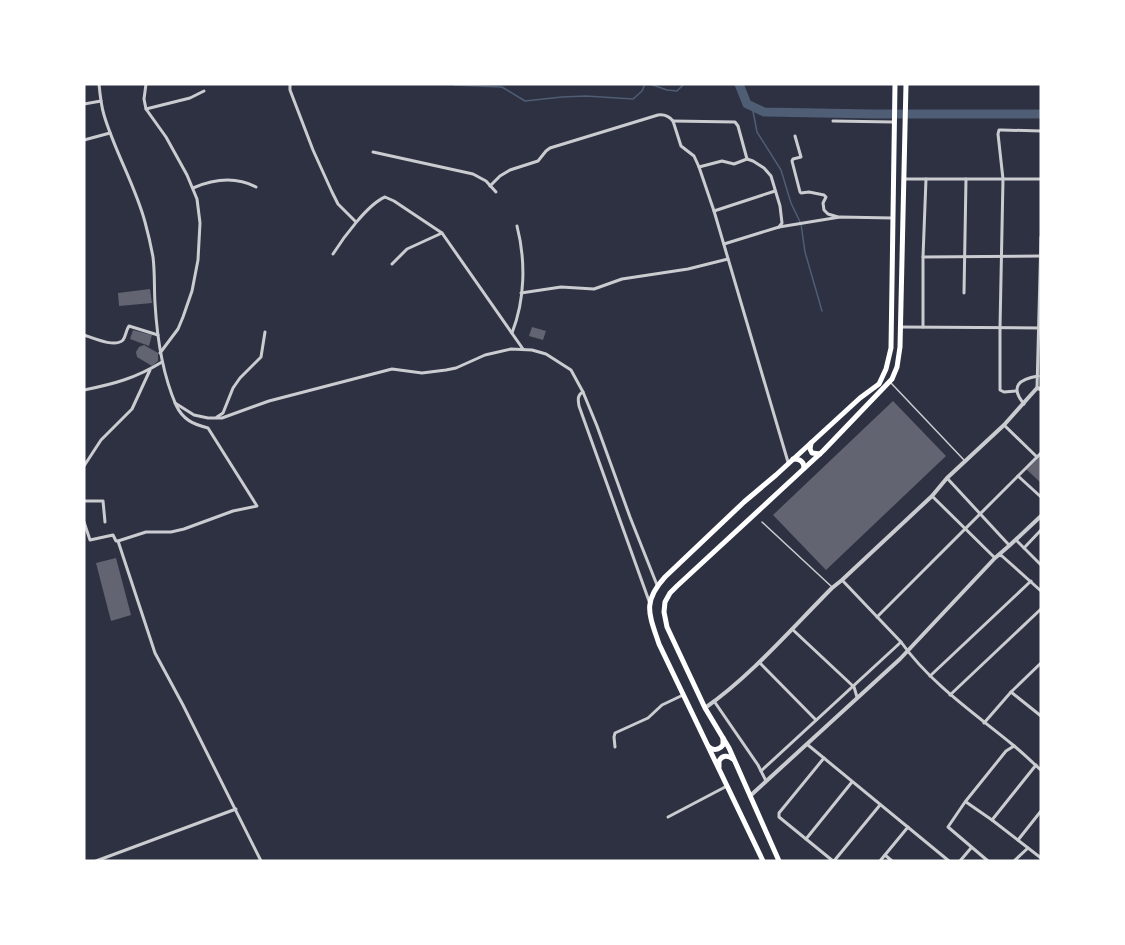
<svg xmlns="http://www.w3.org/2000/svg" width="1125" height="945" viewBox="0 0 1125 945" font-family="Signika,sans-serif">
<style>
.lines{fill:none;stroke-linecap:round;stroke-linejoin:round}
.stream{stroke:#4f5d75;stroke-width:1.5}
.river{stroke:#4f5d75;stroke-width:9}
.building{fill:#626471}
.service{stroke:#caccd0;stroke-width:1.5}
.minor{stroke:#caccd0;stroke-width:3}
.tertiary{stroke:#caccd0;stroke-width:4}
.trunk{stroke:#fff;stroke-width:5}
</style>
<rect width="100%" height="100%" fill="#2d3142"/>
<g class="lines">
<g class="stream">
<path d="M 650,84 L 667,90 L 677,91 L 684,84"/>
<path d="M 454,85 L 502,87 L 525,101 L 562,97 L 586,96 L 633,99 L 642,91 L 645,84"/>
<path d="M 752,106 L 757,132 L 781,170 L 791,203 L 801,224 L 805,252 L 822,311"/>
</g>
<path class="river" d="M 739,84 L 747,104 L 764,112 L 874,114 L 1041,114"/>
</g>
<g class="building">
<path d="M 150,289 L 152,303 L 119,306 L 118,293 Z"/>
<path d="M 532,327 L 546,331 L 543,340 L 529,336 Z"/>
<path d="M 133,330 L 152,335 L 149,346 L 130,339 Z"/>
<path d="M 144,345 L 158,353 L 158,361 L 152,366 L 137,357 L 136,352 L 139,347 Z"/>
<path d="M 893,401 L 946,456 L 826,570 L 773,515 Z"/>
<path d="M 1041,454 L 1041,483 L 1026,469 Z"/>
<path d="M 116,558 L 131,615 L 111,621 L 96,563 Z"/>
</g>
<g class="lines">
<g class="service">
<path d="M 891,383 L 964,460"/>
<path d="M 762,522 L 832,587"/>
</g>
<g class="minor">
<path d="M 99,84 C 100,95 101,105 104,115 C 115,152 135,185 145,222 C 148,233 151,246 153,257 C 155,273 154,288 155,303 C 157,338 162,373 176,405 C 183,420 193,424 208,428 L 257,506 L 233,511 L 184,529 L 171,532 L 146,532 L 118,541"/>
<path d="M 146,84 L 144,99 L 146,109 L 166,137 L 187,175 L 197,199 L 200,223 L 198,260 L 192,291 L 183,317 L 178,329 L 160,353"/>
<path d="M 290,84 L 290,90 L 313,150 L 332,192 L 338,204 L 356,222"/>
<path d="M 84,104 L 101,101"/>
<path d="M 146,109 L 190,98 L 204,91"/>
<path d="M 673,121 L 735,122 L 738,126 L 747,159"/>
<path d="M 833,121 L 893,122"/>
<path d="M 795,136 L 801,157 L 793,159 L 792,161 L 800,192 L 801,193 L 809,192 L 824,195 L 826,197 L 823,203 L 824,210 L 828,214 L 838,217"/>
<path d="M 84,140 L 110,133"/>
<path d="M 373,152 L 473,174 L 486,181 L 496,192"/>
<path d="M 699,167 L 722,161 L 734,164 L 747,159 L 753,161 L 764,168 L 771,176 L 780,206 L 782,223 L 779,227"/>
<path d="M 904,179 L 1041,179"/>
<path d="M 490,186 L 500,176 L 510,170 L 538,161 L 546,151 L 550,148 L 658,115 C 665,114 669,116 673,121 L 681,146 L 694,156 L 699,167 L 714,211 L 788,462"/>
<path d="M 193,188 C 214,179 235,176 256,187"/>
<path d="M 714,211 L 775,191"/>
<path d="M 724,244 L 779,227 L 840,217 L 892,218"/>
<path d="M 333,254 C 343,238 368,204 385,197 L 394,201 L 442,233 L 523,349"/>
<path d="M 923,257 L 1041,256"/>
<path d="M 392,264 L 407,249 L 442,233"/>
<path d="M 521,293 L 561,287 L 594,289 L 622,279 L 688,269 L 728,259"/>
<path d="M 964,293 L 966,179"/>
<path d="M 900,327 L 1039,328"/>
<path d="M 923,327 L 923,257 L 926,179"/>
<path d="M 512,333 C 525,300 526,261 517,226"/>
<path d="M 84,335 C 93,338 115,348 123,340 C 126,336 126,330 129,326 L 158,335"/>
<path d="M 1037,388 L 1041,237"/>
<path d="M 84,390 C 114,384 136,378 162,362"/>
<path d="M 1016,391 L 1004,392 L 1000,390 L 1000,328 L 1003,179 L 998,134 L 999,130 L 1002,130 L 1041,131"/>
<path d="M 583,392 C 577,395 578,400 579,406 L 649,601"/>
<path d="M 175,403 L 194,415 L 208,418 L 222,418 L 269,401 L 392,369 L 422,373 L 446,370 L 456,368 L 485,355 L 511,349 L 532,350 L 546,354 L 571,370 L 583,392 L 597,426 L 630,517 L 657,585"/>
<path d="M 1024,404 C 1009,386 1020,379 1038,376"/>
<path d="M 217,417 L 223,413 L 233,388 L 240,378 L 261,357 L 265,332"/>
<path d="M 1004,425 L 1037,457"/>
<path d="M 84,466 L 101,440 L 132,409 L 150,370"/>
<path d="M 1018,476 L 1041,497"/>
<path d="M 947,478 L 1009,545"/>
<path d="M 932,496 L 995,558"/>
<path d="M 84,501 L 103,501 L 105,522"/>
<path d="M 84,522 L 90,540 L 113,535 L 116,541 L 118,541 L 155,653 L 183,705 L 261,861"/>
<path d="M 1016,540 L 1041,565"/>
<path d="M 1024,548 L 1041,530"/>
<path d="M 999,555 L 1002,556 L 1041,591"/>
<path d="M 842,580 L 901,642 C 931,684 974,713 1013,745 C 1023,753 1032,762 1041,770"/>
<path d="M 877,617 L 1041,453"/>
<path d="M 792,629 L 854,687 L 857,697"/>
<path d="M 759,662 L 816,720"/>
<path d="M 930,676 L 1031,581"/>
<path d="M 1011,692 L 1041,716"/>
<path d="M 950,695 L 1041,609"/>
<path d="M 714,701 L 758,765 L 766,781"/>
<path d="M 984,723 L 1011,692 L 1041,663"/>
<path d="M 808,745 L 949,861"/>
<path d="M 615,747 L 614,737 L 615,733 L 648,718 L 662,705 L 683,695"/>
<path d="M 824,758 L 779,813 L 779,817 L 833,861"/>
<path d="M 761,771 L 901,642"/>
<path d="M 966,802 L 992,820 L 1041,858"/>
<path d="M 668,817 L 727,786"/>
<path d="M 992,820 L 1036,765"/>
<path d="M 806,839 L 852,782"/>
<path d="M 1018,840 L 1041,811"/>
<path d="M 885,855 L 892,861"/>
<path d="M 96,861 L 236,809"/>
<path d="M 834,861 L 880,805"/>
<path d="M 880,861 L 908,827"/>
<path d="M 960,861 L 971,848"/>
<path d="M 988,861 L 948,827 L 965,802 L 1006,751 L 1014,746"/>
<path d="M 1014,861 L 1028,848"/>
</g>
<g class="tertiary">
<path d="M 705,708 C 752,675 792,628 832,588 L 842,580 L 932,496 L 947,478 L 1004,425 L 1037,388 L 1041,389"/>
<path d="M 750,796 L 900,659 L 995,558 L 1010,545 L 1041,516"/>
</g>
<g class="trunk">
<path d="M 811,443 L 810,449 L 812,453 L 820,454"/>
<path d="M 793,459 C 800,459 804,461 804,468"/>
<path d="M 709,747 C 713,751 719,750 723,745 L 723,738"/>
<path d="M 719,767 L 719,761 C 722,755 728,755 733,759"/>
<path d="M 763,861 L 659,644 C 649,614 642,602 665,577 L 744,502 L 776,475 L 860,398 L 879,384 L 886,369 L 891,348 L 895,84"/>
<path d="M 779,861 L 729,748 L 705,708 L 667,627 L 664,612 L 665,602 L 670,593 L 677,586 L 823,451 L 892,379 L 897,367 L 900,347 L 906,84"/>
</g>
</g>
<rect width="1125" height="945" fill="none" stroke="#ffffff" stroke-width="171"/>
</svg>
